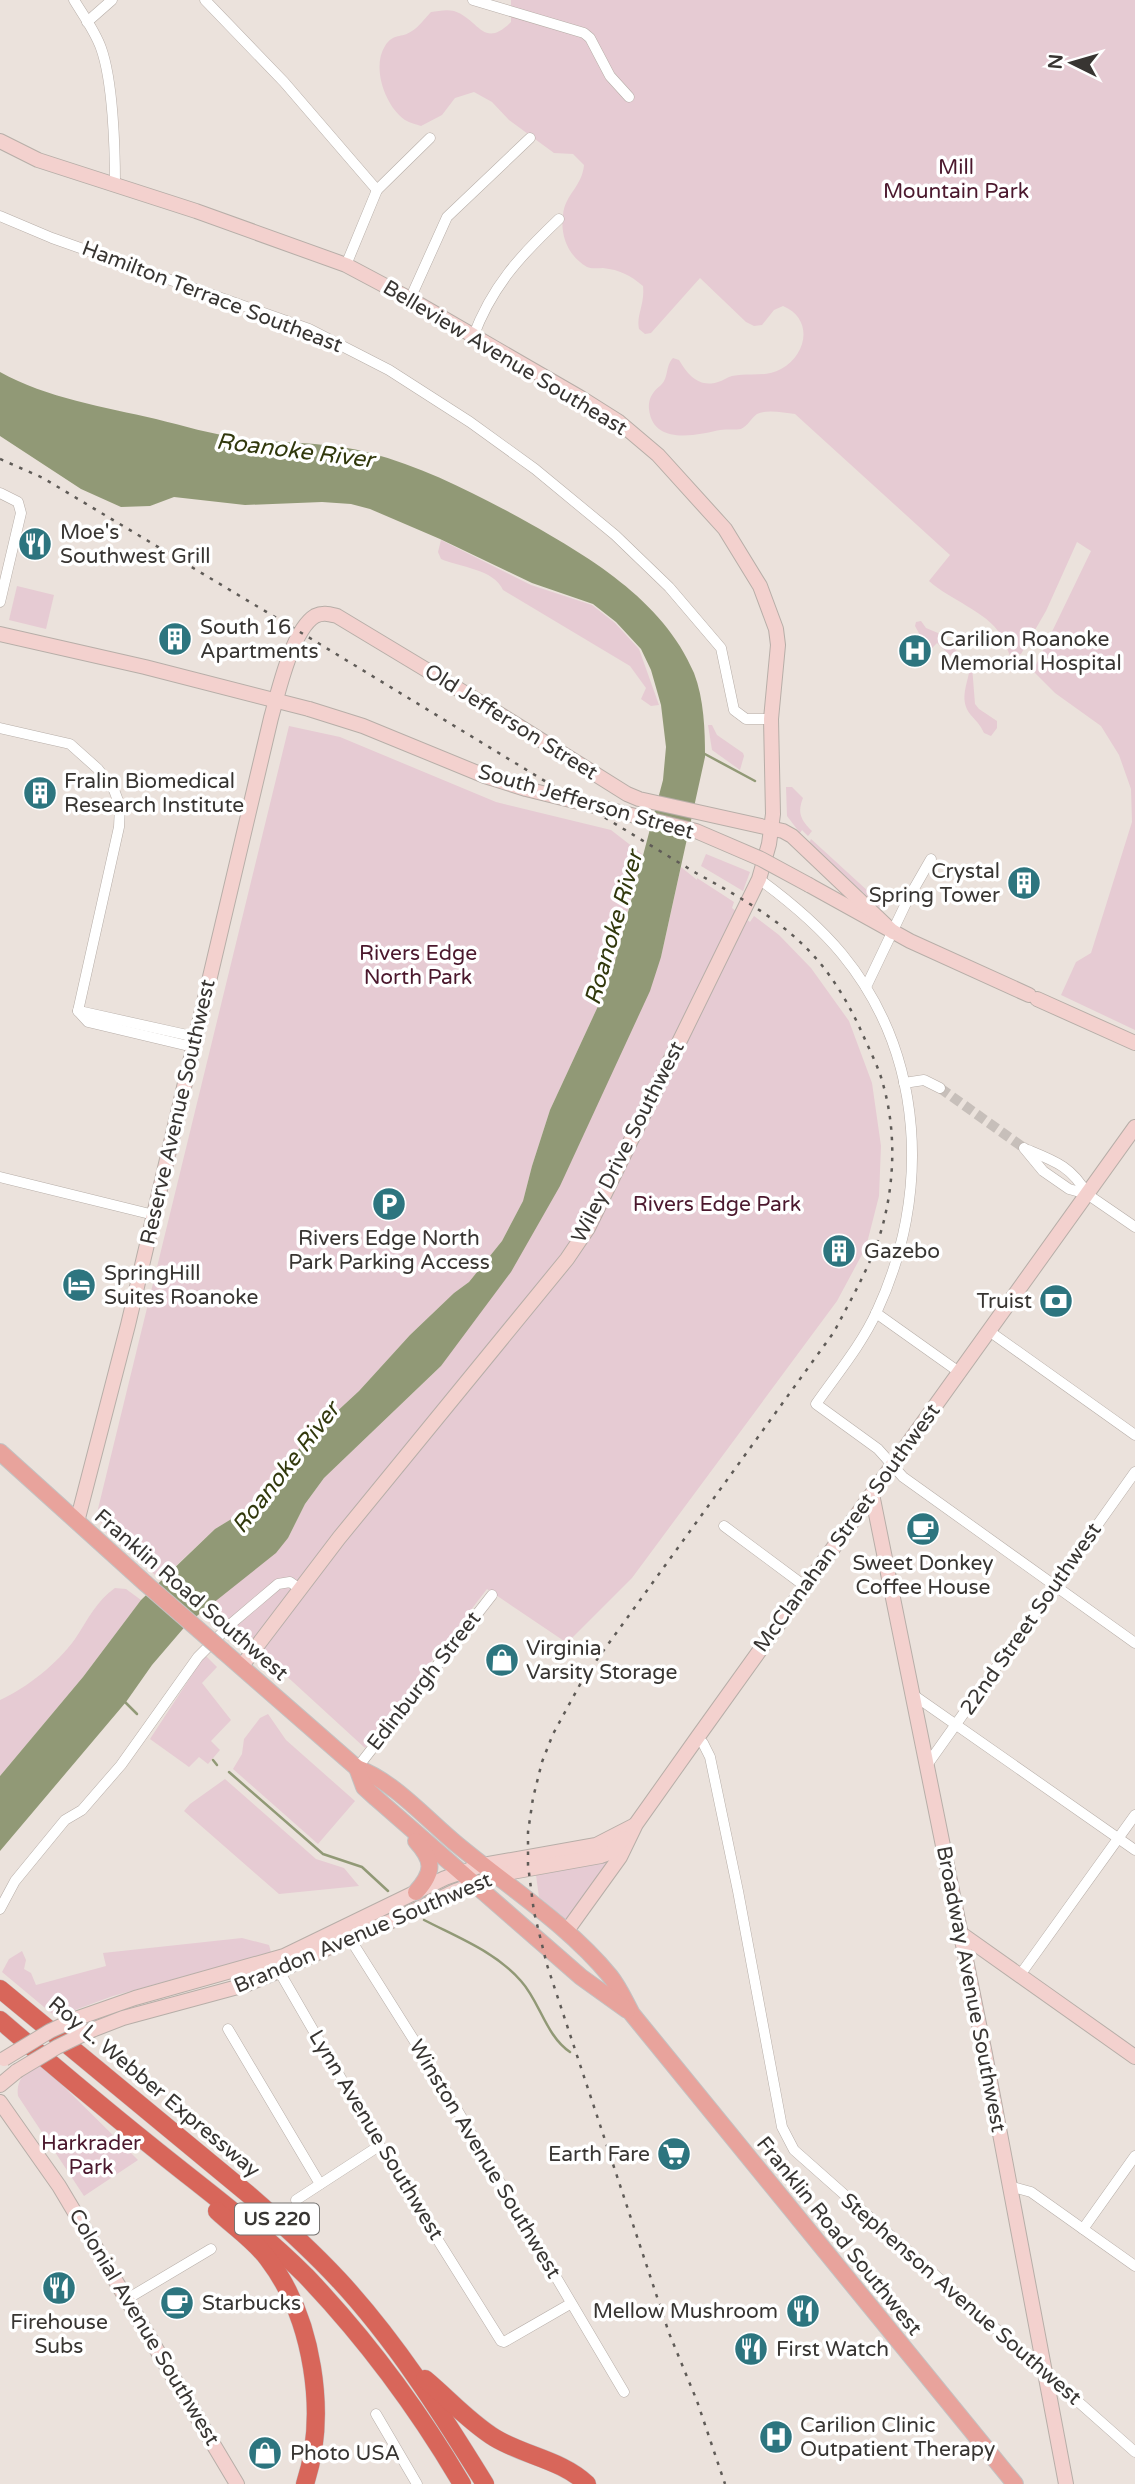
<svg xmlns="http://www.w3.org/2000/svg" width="1135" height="2484" viewBox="0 0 1135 2484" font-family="'Varela Round',sans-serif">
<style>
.green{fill:#e6cbd3}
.water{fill:#919976}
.pier{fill:#ebe2dc}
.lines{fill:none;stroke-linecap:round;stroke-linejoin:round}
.stream{stroke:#919976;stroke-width:2.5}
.street-tunnel{stroke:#c7bfba;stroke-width:10;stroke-dasharray:10 5;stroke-linecap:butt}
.street-casing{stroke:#b7aea8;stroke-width:11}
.secondary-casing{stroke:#b7aea8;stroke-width:16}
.primary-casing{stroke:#c3c2c2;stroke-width:18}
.highway-casing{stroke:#c3c2c2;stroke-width:19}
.street{stroke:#fff;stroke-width:10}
.secondary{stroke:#f3d1ce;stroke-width:14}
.primary{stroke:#e8a39c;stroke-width:16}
.highway{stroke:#d8665a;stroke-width:18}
.rail{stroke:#5f5b57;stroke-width:2.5;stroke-dasharray:3.5 7;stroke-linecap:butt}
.secondary-bridge-casing{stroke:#b7aea8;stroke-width:16;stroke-linecap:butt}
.primary-bridge-casing{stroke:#c3c2c2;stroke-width:18;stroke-linecap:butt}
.secondary-bridge{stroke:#f3d1ce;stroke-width:14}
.primary-bridge{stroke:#e8a39c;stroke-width:16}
.labels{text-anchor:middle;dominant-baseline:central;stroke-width:7;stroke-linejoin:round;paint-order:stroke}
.shield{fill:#fff;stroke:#747270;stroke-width:2}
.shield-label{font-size:19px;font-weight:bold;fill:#383532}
.park-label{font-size:21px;fill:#4b182d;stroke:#fff}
.street-label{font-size:21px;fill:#383532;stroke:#fff}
.poi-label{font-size:21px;fill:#383532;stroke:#fff;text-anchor:start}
.water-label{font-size:23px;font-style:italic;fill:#31380c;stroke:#fff}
</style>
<rect width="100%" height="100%" fill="#ebe2dc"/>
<g class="green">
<path d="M 511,0 L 1135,0 L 1135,1030 L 1061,995 L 1076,962 L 1091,953 L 1132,822 L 1131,789 L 1119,755 L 1101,726 L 1055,693 L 1033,671 L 1091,551 L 1077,542 L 1046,611 L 1021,654 L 1010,656 C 1007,649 1005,641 1001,635 C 986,611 950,600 929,581 L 950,555 L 795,414 C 784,413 768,409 757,414 C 752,417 748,426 741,429 C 736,430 727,429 720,430 C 697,435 653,446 649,409 C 648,400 652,392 660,386 C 669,379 665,366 673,358 L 679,360 C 688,375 699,388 718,382 C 723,381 727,377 732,376 C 749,372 765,378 781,369 C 807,355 814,319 783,306 L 774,310 L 762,325 L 754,326 L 746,322 L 700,278 L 651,333 L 645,334 L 639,329 C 636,315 645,305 643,286 C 630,275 620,270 603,268 C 598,268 591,269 587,267 C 568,256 560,235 563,215 C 565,194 582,187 584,165 L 573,154 L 554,153 L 509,120 L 492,102 L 474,92 L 455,98 L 442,115 L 421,126 C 416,124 410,123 405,120 C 386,107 371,68 385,46 C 394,32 401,39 412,31 C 419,27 425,18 431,12 C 438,11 447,9 454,11 C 479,19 483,50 511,22 Z"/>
<path d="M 441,540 L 531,585 L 592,605 L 615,623 L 639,649 L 659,705 L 651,706 L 641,699 L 646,688 L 630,666 L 503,590 C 494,569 459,567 441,559 L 438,552 Z"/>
<path d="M 17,586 L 54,595 L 46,629 L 9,620 Z"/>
<path d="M 921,621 L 926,628 L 938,633 L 972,666 L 975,704 L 979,709 L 997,721 L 997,728 L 991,736 L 984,733 C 980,724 976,721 970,714 C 960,701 966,687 969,673 L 937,643 L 931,649 L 926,646 L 915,626 L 916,622 Z"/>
<path d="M 708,725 L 712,725 L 717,735 L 743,753 L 744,756 L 740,770 L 712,750 Z"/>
<path d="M 289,726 L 340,737 L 496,802 L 611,830 L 642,854 L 614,965 L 599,1004 L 550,1110 L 532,1166 L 523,1201 L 502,1241 L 469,1282 L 454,1293 L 410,1335 L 359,1391 L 305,1441 L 256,1504 L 215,1529 L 161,1580 L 106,1533 L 97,1513 Z"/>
<path d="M 786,787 L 792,787 L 803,798 C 797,813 801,820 812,831 L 808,836 L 802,830 L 800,833 L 787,816 Z"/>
<path d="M 811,839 L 870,893 L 876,886 L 887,895 L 890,901 L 888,908 L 884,910 L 880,908 L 809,843 Z"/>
<path d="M 706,854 L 750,872 L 743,891 L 701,866 Z"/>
<path d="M 681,867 L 697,880 L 697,878 L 734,902 L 732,908 L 750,922 L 754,916 L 779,935 L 811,968 L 849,1021 L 872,1083 L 881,1146 L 879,1196 L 866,1247 L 837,1301 L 632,1578 L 567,1643 L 487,1589 L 365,1748 L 209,1605 L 288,1538 L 305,1504 L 324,1478 L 441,1366 L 661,957 Z"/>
<path d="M 115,1588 L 126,1589 L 141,1600 L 83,1677 L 0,1776 L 0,1700 C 28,1687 57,1664 75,1639 C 87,1621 97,1600 115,1588 Z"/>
<path d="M 205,1655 L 217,1667 L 202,1683 L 231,1720 L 211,1741 L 220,1750 L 208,1764 L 199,1757 L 189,1767 L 150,1739 Z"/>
<path d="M 268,1714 L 286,1740 L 355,1801 L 318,1844 L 233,1769 L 242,1754 L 244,1739 L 260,1718 Z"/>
<path d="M 225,1779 L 316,1859 L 344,1868 L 359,1886 L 279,1894 L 184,1811 L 190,1804 Z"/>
<path d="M 610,1860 L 567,1920 L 539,1897 L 536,1875 Z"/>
<path d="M 242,1938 L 269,1945 L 271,1952 L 113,1996 L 56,2017 L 2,1972 L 9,1959 L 22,1951 L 26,1960 L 24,1969 L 31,1973 L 36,1985 L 106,1966 L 103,1953 Z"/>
<path d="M 40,2063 L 138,2160 L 84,2196 L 18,2096 C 16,2078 26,2072 40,2063 Z"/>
</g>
<path class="water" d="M 0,372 C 47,398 104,407 156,419 C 184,426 211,434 239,438 C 282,444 327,441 370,453 C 423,467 472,492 520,518 C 586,555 663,599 694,673 C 704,699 705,730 705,757 L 661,957 L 650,991 L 560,1186 L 511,1272 L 441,1366 L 324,1478 L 305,1504 L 288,1538 L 276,1553 L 188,1623 L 152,1665 L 126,1702 L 0,1851 L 0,1776 L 83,1677 L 141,1600 L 215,1529 L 256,1504 L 305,1441 L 359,1391 L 410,1335 L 454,1293 L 469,1282 L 502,1241 L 523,1201 L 532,1166 L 550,1110 L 599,1004 L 614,965 L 663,780 L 666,747 L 661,705 L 651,670 L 641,649 L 616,622 L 593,604 L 532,583 L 440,539 L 370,509 L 351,504 L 322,502 L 245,505 L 174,497 L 150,506 L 121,507 L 81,489 L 0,436 Z"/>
<path class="pier" d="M 168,1574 L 204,1603 L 196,1609 L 161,1580 Z"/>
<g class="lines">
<g class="stream">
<path d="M 703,753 L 755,781"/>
<path d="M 125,1702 L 137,1714"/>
<path d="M 213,1760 L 217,1765"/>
<path d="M 229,1772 L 323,1854 L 362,1867 L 388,1891"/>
<path d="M 424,1920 C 457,1937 496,1952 521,1981 C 540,2002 546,2036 570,2052"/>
</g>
<path class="street-tunnel" d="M 940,1088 L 1024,1148"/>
<g class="street-casing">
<g id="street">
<path d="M 74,0 C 83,15 95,31 101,48 C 113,81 115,148 115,184"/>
<path d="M 205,0 L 284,82 L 377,190"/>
<path d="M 473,0 L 584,33 L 590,38 L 610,76 L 629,97"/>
<path d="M 87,22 L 112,0"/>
<path d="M 0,216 L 52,238 L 309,329 L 389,370 L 470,422 L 535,469 L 615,535 L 669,587 L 721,648 L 734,710 L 746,719 L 771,719"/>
<path d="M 346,265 L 377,190 L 430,138"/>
<path d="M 410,299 L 447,217 L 530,138"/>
<path d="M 473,337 C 492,286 520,256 559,219"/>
<path d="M 0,493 L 18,502 L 21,513 L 0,602"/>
<path d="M 0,728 L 70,744 L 98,769 L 114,790 L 120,806 L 119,827 L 78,1011"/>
<path d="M 759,879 C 789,901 818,925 842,954 C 925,1055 931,1195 877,1311 C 862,1344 837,1374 816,1404 L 878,1449 L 903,1477 L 1135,1643"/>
<path d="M 866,987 L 908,899 L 931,859"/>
<path d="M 78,1011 L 88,1022 L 193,1047"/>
<path d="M 79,1011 L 196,1037"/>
<path d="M 904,1083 L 924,1080 L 940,1088"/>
<path d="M 1024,1148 L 1043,1171 L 1069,1189 L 1087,1194 L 1135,1227"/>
<path d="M 1028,1150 C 1055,1161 1072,1167 1087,1194"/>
<path d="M 0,1177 L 154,1215"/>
<path d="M 876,1313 L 959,1372"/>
<path d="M 989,1331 L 1135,1435"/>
<path d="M 724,1526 L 806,1587"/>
<path d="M 912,1694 L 1135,1850"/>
<path d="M 697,1738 L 703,1743 L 710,1757 L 738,1891 L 782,2127 L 794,2150 L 1135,2452"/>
<path d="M 927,1765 L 1135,1472"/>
<path d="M 357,1768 L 492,1595"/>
<path d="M 0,1909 L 15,1881 L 65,1820 L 82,1810 L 121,1765 L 198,1657 L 232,1623 L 278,1584 L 290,1582 L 300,1589"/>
<path d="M 347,1934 L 446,2091 L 624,2392"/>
<path d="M 278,1965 L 279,1971 L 391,2165 L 501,2341 L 504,2342 L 570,2304"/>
<path d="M 1020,1975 L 1135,1815"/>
<path d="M 228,2029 L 320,2184"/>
<path d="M 1009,2186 L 1031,2192 L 1135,2266"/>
<path d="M 296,2200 L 379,2146"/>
<path d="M 1083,2229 L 1135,2156"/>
<path d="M 127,2299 L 211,2249"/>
<path d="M 376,2414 L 417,2484"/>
</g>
</g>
<g class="secondary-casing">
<g id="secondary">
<path d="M 0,141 L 38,160 L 196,211 L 346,265 L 410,299 L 581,398 L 619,422 L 658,455 L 725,529 L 760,586 L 776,629 L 778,645 L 771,719 L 773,814 L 769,844 L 759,879 L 588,1228 L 567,1259 L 339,1538 L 241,1667"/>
<path d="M 0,634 L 145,667 L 309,709"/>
<path d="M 809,885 L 910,941 L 1029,995"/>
<path d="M 1037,999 L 1135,1043"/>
<path d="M 872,1494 L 985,2054 L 1066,2484"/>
<path d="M 77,1522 L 128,1325 L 271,718 C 278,693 292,630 315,616 C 323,612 329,614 337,616 L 493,710 L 627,794 L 639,799 L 783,831 L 792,836 L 893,932"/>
<path d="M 566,1932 L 620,1857 L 636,1824 L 697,1738 L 1135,1127"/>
<path d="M 960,1933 L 1135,2057"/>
<path d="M 78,2018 L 135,1998 L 284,1956 L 445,1878 L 483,1865 L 596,1845 L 635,1825"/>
<path d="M 92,2030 L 123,2018 L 245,1985 L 279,1971 L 349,1938 L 401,1917 L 455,1891 L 477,1883 L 512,1872 L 601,1856 L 612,1852 L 624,1838"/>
<path d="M 0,2085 L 17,2071"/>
<path d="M 0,2102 L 59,2186 L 237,2484"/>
</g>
</g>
<g class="primary-casing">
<g id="primary">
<path d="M 0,1452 L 145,1583"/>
<path d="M 223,1651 L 357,1768 C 394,1781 428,1821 459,1846 C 510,1888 568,1925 610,1976 C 619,1987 625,2001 632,2014 L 1015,2484"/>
<path d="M 357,1768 L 364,1787 L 376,1798 L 581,1977 L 627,2010"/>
<path d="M 416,1841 C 434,1861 434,1872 416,1892"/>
</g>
</g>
<g class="highway-casing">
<g id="highway">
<path d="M 0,1989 L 248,2194 C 279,2221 310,2249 338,2279 C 395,2340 441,2413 485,2484"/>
<path d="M 0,2020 C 50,2063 100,2105 151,2146 C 204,2189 258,2228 306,2276 C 366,2339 418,2409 462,2484"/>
<path d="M 217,2211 C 234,2227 255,2241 268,2259 C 313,2318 328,2414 305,2484"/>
<path d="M 425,2379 C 449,2399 469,2422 495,2438 C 525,2456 562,2460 587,2484"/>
</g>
</g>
<use href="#street" class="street"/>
<use href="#secondary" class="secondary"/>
<use href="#primary" class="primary"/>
<use href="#highway" class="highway"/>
<path class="rail" d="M 0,459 L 43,478 L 295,629 L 696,873 C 738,896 780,919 813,955 C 834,978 850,1006 863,1035 C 870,1051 879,1068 883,1084 C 895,1126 895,1173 885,1216 C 876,1257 853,1295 834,1332 L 583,1679 L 553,1734 L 542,1762 L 533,1798 L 528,1832 L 528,1865 L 534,1912 L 547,1965 L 669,2333 L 697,2401 L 725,2484"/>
<g class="secondary-bridge-casing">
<g id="secondary-bridge">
<path d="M 309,709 L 363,726 L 485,776 L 526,789 L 696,831 L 761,859 L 809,885"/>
<path d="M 4,2059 L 50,2031 L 78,2018"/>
<path d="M 17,2071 L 57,2047 L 92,2030"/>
</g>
</g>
<g class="primary-bridge-casing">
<path id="primary-bridge" d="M 145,1583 L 223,1651"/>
</g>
<use href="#secondary-bridge" class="secondary-bridge"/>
<use href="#primary-bridge" class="primary-bridge"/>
</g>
<defs>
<g id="restaurant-disc" transform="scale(1.75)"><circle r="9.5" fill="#2d757f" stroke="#fff"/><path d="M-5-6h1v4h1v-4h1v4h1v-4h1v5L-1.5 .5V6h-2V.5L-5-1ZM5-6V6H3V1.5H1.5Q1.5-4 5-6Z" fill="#fff"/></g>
<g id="building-disc" transform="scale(1.75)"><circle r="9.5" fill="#2d757f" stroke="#fff"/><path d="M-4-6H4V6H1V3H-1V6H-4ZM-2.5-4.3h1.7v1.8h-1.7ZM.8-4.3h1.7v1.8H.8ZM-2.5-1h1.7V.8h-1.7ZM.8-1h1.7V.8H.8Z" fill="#fff"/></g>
<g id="hospital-disc" transform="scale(1.75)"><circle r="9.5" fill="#2d757f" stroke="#fff"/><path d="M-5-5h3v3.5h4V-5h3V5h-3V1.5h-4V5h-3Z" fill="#fff"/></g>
<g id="parking-disc" transform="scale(1.75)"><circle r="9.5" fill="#2d757f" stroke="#fff"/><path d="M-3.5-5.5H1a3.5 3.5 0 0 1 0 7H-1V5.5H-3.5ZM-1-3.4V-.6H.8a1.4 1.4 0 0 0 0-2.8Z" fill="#fff"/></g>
<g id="hotel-disc" transform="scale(1.75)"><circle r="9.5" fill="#2d757f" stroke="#fff"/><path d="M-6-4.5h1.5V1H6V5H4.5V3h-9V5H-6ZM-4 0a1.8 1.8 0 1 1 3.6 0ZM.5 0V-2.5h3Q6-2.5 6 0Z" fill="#fff"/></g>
<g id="bank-disc" transform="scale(1.75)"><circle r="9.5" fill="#2d757f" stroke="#fff"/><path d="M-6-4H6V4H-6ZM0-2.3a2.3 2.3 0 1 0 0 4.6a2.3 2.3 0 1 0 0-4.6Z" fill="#fff"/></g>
<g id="cafe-disc" transform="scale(1.75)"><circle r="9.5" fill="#2d757f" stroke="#fff"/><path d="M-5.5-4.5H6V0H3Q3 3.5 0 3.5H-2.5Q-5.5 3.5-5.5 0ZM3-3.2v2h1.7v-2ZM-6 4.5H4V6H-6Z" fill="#fff"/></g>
<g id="shop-disc" transform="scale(1.75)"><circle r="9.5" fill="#2d757f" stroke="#fff"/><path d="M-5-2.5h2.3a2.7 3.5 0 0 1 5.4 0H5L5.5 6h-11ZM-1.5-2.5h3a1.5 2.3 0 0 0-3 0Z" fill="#fff"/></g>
<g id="supermarket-disc" transform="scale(1.75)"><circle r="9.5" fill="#2d757f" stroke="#fff"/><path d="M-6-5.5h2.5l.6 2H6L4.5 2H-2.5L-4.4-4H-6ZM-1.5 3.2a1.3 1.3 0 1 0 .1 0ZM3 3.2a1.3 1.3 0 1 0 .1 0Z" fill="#fff"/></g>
</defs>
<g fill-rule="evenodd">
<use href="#restaurant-disc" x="35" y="544"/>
<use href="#building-disc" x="175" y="639"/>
<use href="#hospital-disc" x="915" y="651"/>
<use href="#building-disc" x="40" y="793"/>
<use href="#building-disc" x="1024" y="883"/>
<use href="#parking-disc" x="389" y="1204"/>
<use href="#building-disc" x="839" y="1251"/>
<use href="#hotel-disc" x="79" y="1285"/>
<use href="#bank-disc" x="1056" y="1301"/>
<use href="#cafe-disc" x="923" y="1529"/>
<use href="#shop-disc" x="502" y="1660"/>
<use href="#supermarket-disc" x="674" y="2154"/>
<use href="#restaurant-disc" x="59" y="2288"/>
<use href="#cafe-disc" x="177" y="2303"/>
<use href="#restaurant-disc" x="803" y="2311"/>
<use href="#restaurant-disc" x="751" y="2349"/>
<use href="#hospital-disc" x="776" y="2437"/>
<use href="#shop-disc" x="265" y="2453"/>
</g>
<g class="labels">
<rect class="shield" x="235" y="2203.5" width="84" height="31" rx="5"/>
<g class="shield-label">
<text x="277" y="2219">US 220</text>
</g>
<g class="park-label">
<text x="956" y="167">Mill<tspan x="956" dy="24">Mountain Park</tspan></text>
<text x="418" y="953">Rivers Edge<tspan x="418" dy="24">North Park</tspan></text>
<text x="717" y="1204">Rivers Edge Park</text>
<text x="91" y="2143">Harkrader<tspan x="91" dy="24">Park</tspan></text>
</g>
<g class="street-label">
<text transform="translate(212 297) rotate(21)">Hamilton Terrace Southeast</text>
<text transform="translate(505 358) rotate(31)">Belleview Avenue Southeast</text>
<text transform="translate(511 722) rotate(32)">Old Jefferson Street</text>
<text transform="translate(586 802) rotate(16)">South Jefferson Street</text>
<text transform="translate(178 1112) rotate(-77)">Reserve Avenue Southwest</text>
<text transform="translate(628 1142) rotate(-63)">Wiley Drive Southwest</text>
<text transform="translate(847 1528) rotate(-54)">McClanahan Street Southwest</text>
<text transform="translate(191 1595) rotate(41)">Franklin Road Southwest</text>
<text transform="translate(1031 1619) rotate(-55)">22nd Street Southwest</text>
<text transform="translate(424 1681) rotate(-52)">Edinburgh Street</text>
<text transform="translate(363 1933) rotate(-23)">Brandon Avenue Southwest</text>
<text transform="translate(971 1989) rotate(79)">Broadway Avenue Southwest</text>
<text transform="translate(154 2087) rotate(40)">Roy L. Webber Expressway</text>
<text transform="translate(376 2135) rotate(59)">Lynn Avenue Southwest</text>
<text transform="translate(485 2159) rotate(59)">Winston Avenue Southwest</text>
<text transform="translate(839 2236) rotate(51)">Franklin Road Southwest</text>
<text transform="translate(961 2299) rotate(41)">Stephenson Avenue Southwest</text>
<text transform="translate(144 2327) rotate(59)">Colonial Avenue Southwest</text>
</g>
<g class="poi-label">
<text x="60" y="532">Moe's<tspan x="60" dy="24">Southwest Grill</tspan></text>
<text x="200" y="627">South 16<tspan x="200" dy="24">Apartments</tspan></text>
<text x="940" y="639">Carilion Roanoke<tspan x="940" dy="24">Memorial Hospital</tspan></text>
<text x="64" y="781">Fralin Biomedical<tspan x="64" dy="24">Research Institute</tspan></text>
<text x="1000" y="871" text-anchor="end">Crystal<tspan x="1000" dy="24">Spring Tower</tspan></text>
<text x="389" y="1238" text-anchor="middle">Rivers Edge North<tspan x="389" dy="24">Park Parking Access</tspan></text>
<text x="864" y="1251">Gazebo</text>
<text x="104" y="1273">SpringHill<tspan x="104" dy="24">Suites Roanoke</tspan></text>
<text x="1032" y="1301" text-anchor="end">Truist</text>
<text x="923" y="1563" text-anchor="middle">Sweet Donkey<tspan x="923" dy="24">Coffee House</tspan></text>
<text x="526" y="1648">Virginia<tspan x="526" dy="24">Varsity Storage</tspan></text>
<text x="650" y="2154" text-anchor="end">Earth Fare</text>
<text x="202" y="2303">Starbucks</text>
<text x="778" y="2311" text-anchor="end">Mellow Mushroom</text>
<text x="59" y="2322" text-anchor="middle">Firehouse<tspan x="59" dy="24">Subs</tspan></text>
<text x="776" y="2349">First Watch</text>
<text x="800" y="2425">Carilion Clinic<tspan x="800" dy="24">Outpatient Therapy</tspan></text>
<text x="290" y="2453">Photo USA</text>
</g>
<g class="water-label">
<text transform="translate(295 451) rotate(7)">Roanoke River</text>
<text transform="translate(614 928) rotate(-74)">Roanoke River</text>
<text transform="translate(286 1468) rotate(-52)">Roanoke River</text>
</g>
</g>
<g transform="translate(1072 63) rotate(275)" stroke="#ffffff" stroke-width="5" paint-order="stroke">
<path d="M0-5L12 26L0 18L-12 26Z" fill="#383532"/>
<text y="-10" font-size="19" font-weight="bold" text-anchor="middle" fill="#383532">N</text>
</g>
</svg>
